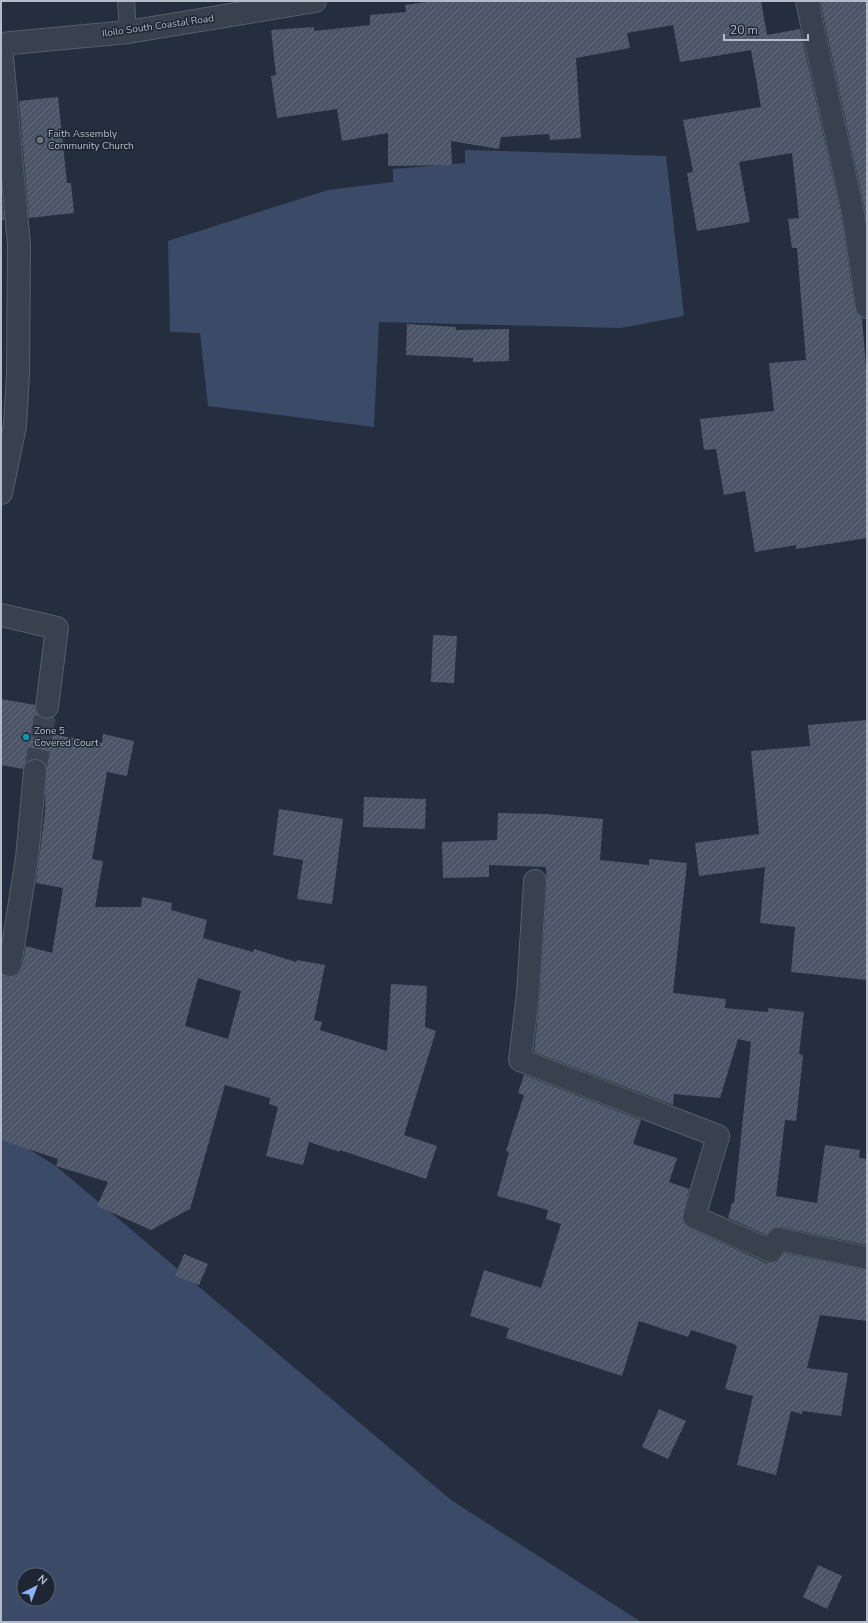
<svg xmlns="http://www.w3.org/2000/svg" width="868" height="1623" viewBox="0 0 868 1623" font-family="'Nunito Sans',sans-serif">
<style>
.water{fill:#3b4b67;fill-rule:evenodd}
.building{fill:url(#building-hatch);fill-rule:evenodd}
.lines{fill:none;stroke-linecap:round;stroke-linejoin:round}
.minor-tunnel{stroke:#3b4353;stroke-width:22;stroke-dasharray:22 11;stroke-linecap:butt}
.service-casing{stroke:#575e6c;stroke-width:18}
.minor-casing{stroke:#575e6c;stroke-width:24}
.tertiary-casing{stroke:#575e6c;stroke-width:24}
.service{stroke:#39404e;stroke-width:16}
.minor{stroke:#39404e;stroke-width:22}
.tertiary{stroke:#39404e;stroke-width:22}
.worship-dot{fill:#6b7280;stroke:#1e2533;stroke-width:1.5}
.culture-dot{fill:#0f9aa8;stroke:#1e2533;stroke-width:1.5}
.labels{text-anchor:middle;dominant-baseline:central;stroke-width:3;stroke-linejoin:round;paint-order:stroke}
.street-label{font-size:10px;fill:#b5bcc9;stroke:#1e2533}
.poi-label{font-size:10px;fill:#b5bcc9;stroke:#1e2533;text-anchor:start}
</style>
<defs>
<pattern id="building-hatch" width="6" height="6" patternUnits="userSpaceOnUse"><rect width="6" height="6" fill="#4b5567"/><path d="M-1 1l2-2M0 6l6-6M5 7l2-2" fill="none" stroke="#636c7b"/></pattern>
</defs>
<rect width="100%" height="100%" fill="#252e3e"/>
<g class="water">
<path d="M 465,150 L 666,156 L 684,316 L 621,328 L 379,322 L 374,427 L 208,406 L 200,333 L 170,332 L 168,241 L 328,190 L 393,182 L 393,169 L 465,163 Z"/>
<path d="M 1,1132 L 56,1166 L 451,1500 L 641,1622 L 1,1622 ZM 24,1575 L 48,1575 L 48,1599 L 24,1599 Z"/>
</g>
<g class="building">
<path d="M 434,1 L 761,1 L 767,35 L 800,29 L 841,215 L 855,309 L 857,314 L 862,318 L 867,380 L 867,538 L 796,549 L 796,545 L 755,552 L 745,491 L 724,495 L 716,449 L 704,450 L 700,419 L 774,411 L 769,363 L 806,360 L 797,248 L 792,248 L 788,219 L 799,218 L 792,153 L 739,162 L 750,222 L 697,231 L 687,173 L 693,172 L 683,120 L 761,107 L 751,50 L 680,62 L 673,25 L 627,33 L 630,48 L 576,58 L 581,138 L 550,140 L 549,134 L 501,137 L 499,149 L 451,141 L 452,165 L 388,166 L 388,133 L 342,141 L 337,109 L 277,118 L 271,76 L 276,75 L 271,30 L 314,27 L 314,31 L 370,25 L 370,15 L 406,12 L 405,5 Z"/>
<path d="M 820,1 L 867,1 L 867,222 L 865,210 Z"/>
<path d="M 58,97 L 67,183 L 71,183 L 74,213 L 29,218 L 19,101 Z"/>
<path d="M 1,184 L 4,220 L 1,221 Z"/>
<path d="M 407,324 L 456,327 L 456,330 L 509,329 L 509,361 L 473,362 L 473,358 L 406,355 Z"/>
<path d="M 433,635 L 457,636 L 454,683 L 431,682 Z"/>
<path d="M 1,699 L 35,705 L 36,712 L 40,717 L 46,719 L 54,717 L 51,734 L 102,743 L 103,734 L 134,741 L 127,776 L 107,772 L 92,859 L 103,861 L 95,907 L 141,907 L 142,897 L 172,903 L 171,910 L 207,920 L 203,938 L 253,952 L 254,949 L 296,962 L 297,960 L 325,965 L 314,1020 L 322,1022 L 320,1030 L 387,1051 L 391,984 L 427,986 L 425,1027 L 436,1031 L 404,1135 L 437,1146 L 426,1179 L 340,1150 L 340,1152 L 309,1142 L 303,1165 L 266,1156 L 278,1107 L 269,1104 L 270,1098 L 225,1085 L 190,1209 L 151,1230 L 97,1206 L 108,1182 L 56,1166 L 58,1159 L 1,1140 L 1,973 L 8,977 L 15,976 L 19,973 L 22,967 L 26,946 L 52,953 L 63,888 L 36,883 L 45,812 L 46,766 L 42,761 L 36,759 L 29,760 L 23,769 L 1,765 ZM 198,978 L 241,991 L 228,1039 L 185,1026 Z"/>
<path d="M 867,720 L 867,980 L 791,972 L 795,927 L 760,923 L 765,867 L 699,876 L 695,843 L 759,834 L 751,751 L 810,746 L 808,725 Z"/>
<path d="M 364,797 L 426,799 L 425,829 L 363,827 Z"/>
<path d="M 279,809 L 343,819 L 332,904 L 297,899 L 303,860 L 273,855 Z"/>
<path d="M 498,813 L 546,814 L 603,819 L 600,860 L 649,865 L 649,859 L 687,863 L 673,993 L 726,999 L 725,1008 L 768,1012 L 768,1008 L 804,1012 L 799,1054 L 803,1055 L 796,1121 L 785,1120 L 776,1196 L 817,1203 L 825,1145 L 860,1150 L 859,1158 L 867,1159 L 867,1245 L 781,1227 L 773,1228 L 766,1235 L 728,1218 L 732,1203 L 734,1203 L 751,1042 L 738,1039 L 720,1098 L 674,1094 L 673,1105 L 534,1052 L 540,995 L 547,882 L 546,867 L 489,865 L 489,877 L 443,878 L 442,842 L 497,840 Z"/>
<path d="M 524,1075 L 641,1120 L 633,1144 L 677,1158 L 669,1182 L 689,1189 L 682,1219 L 684,1224 L 689,1228 L 766,1263 L 777,1262 L 784,1253 L 867,1270 L 867,1321 L 820,1315 L 807,1368 L 848,1373 L 841,1416 L 802,1411 L 802,1414 L 791,1411 L 776,1475 L 737,1465 L 753,1396 L 725,1389 L 737,1346 L 734,1344 L 691,1330 L 688,1337 L 639,1321 L 622,1376 L 506,1338 L 509,1328 L 470,1316 L 484,1270 L 541,1288 L 561,1224 L 546,1219 L 548,1210 L 497,1196 L 509,1152 L 506,1151 L 524,1095 L 518,1093 Z"/>
<path d="M 184,1254 L 208,1264 L 199,1285 L 175,1276 Z"/>
<path d="M 659,1409 L 686,1421 L 668,1459 L 642,1447 Z"/>
<path d="M 818,1565 L 842,1576 L 827,1609 L 803,1597 Z"/>
</g>
<g class="lines">
<path class="minor-tunnel" d="M 35,771 L 47,707"/>
<g class="service-casing">
<path id="service" d="M 126,1 L 128,32"/>
</g>
<g class="minor-casing">
<g id="minor">
<path d="M 807,1 L 853,213 L 867,307"/>
<path d="M 1,45 L 19,245 L 18,374 L 15,426 L 1,493"/>
<path d="M 1,615 L 57,628 L 47,707"/>
<path d="M 535,881 L 528,994 L 520,1060 L 718,1136 L 694,1217 L 771,1251 L 778,1239 L 867,1258"/>
<path d="M 10,965 L 27,858 L 35,771"/>
</g>
</g>
<g class="tertiary-casing">
<path id="tertiary" d="M 1,44 L 128,32 L 315,1"/>
</g>
<use href="#service" class="service"/>
<use href="#minor" class="minor"/>
<use href="#tertiary" class="tertiary"/>
</g>
<circle class="worship-dot" cx="40" cy="140" r="4"/>
<circle class="culture-dot" cx="26" cy="737" r="4"/>
<g class="labels">
<g class="street-label">
<text transform="translate(158 26) rotate(-8)">Iloilo South Coastal Road</text>
</g>
<g class="poi-label">
<text x="48" y="134">Faith Assembly<tspan x="48" dy="12">Community Church</tspan></text>
<text x="34" y="731">Zone 5<tspan x="34" dy="12">Covered Court</tspan></text>
</g>
</g>
<rect width="868" height="1623" fill="none" stroke="#b5bcc9" stroke-width="4"/>
<g transform="translate(36 1587) rotate(42)"><circle r="19" fill="#1e2533" stroke="#5a616f"/>
<path d="M0-3L7 15L0 10L-7 15Z" fill="#8eaff6"/>
<text y="-6" font-size="11" font-weight="bold" text-anchor="middle" fill="#b5bcc9">N</text>
</g>
<path d="M724 34v6h84v-6" fill="none" stroke="#b5bcc9" stroke-width="2"/>
<text x="730" y="34" font-size="12" fill="#b5bcc9" stroke="#1e2533" stroke-width="3" paint-order="stroke">20 m</text>
</svg>
